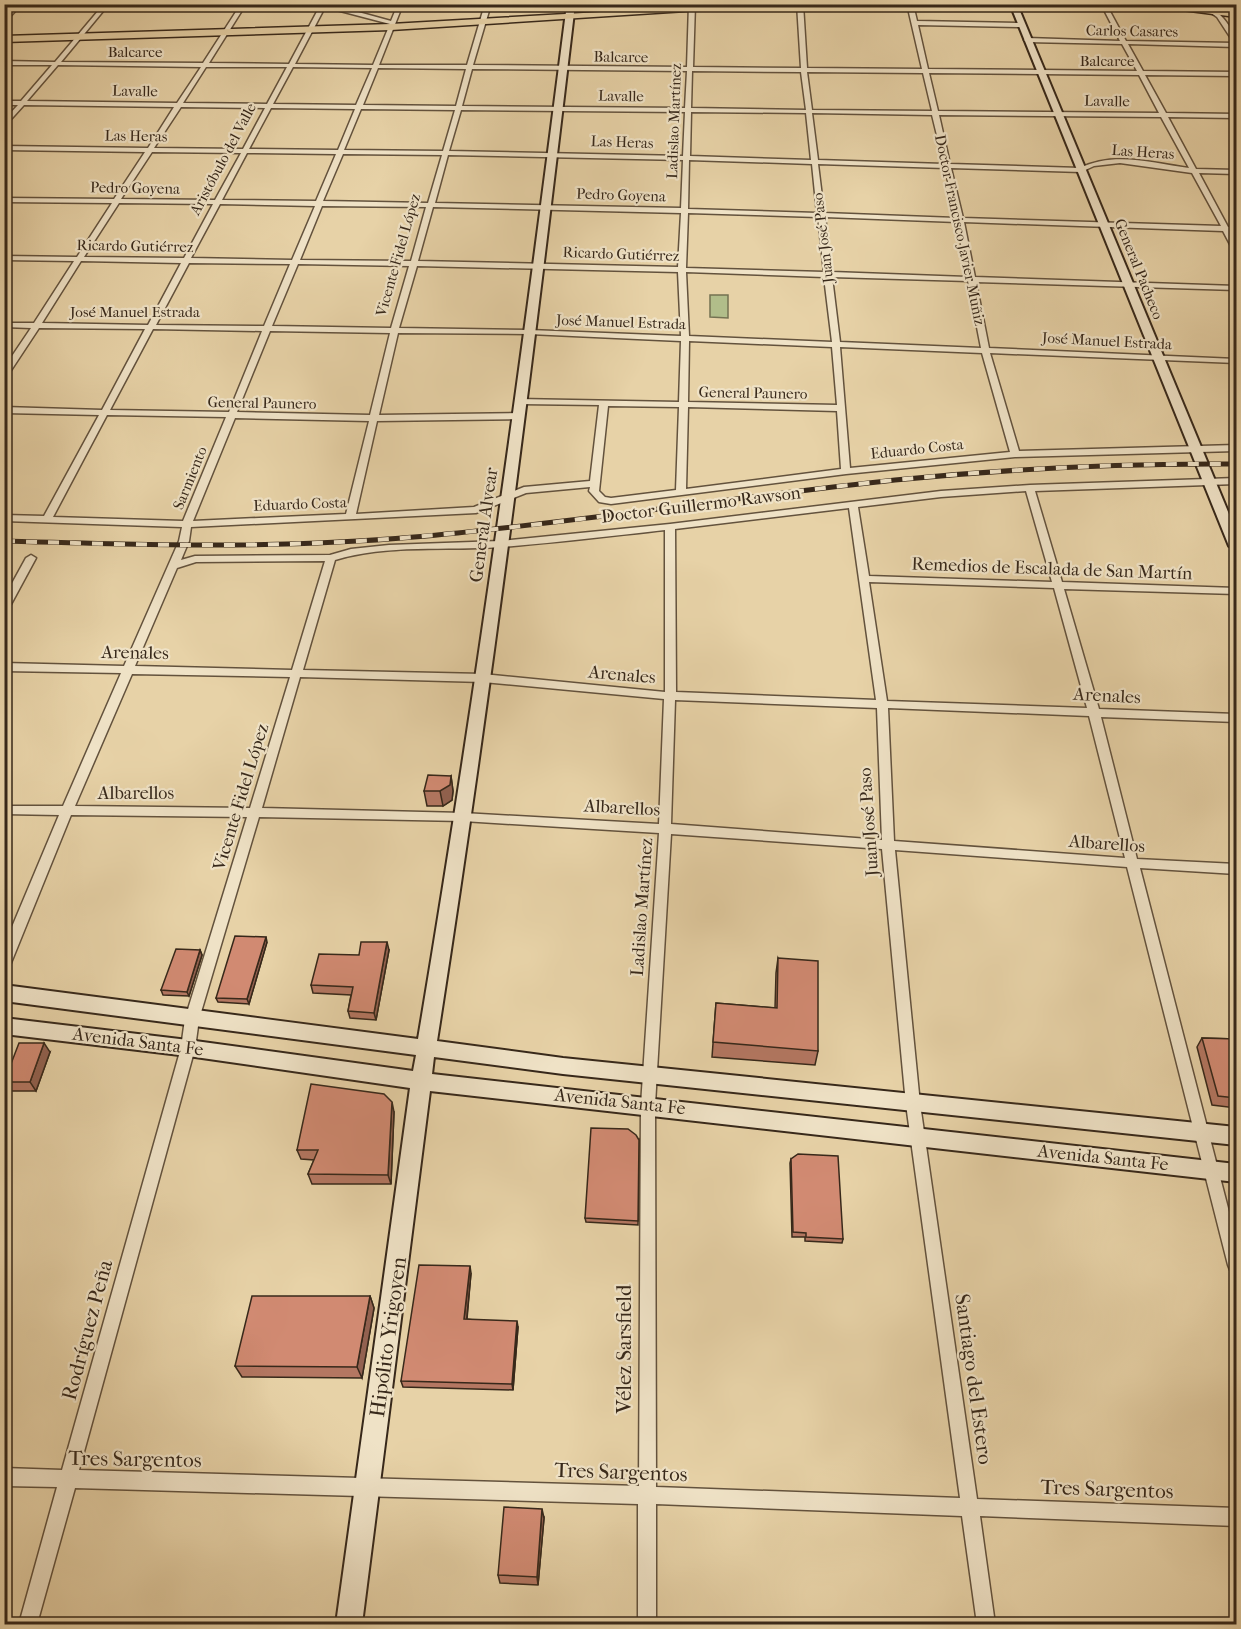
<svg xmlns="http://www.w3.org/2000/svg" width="1241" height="1629" viewBox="0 0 1241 1629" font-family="'IM FELL French Canon',serif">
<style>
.green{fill:#b1bd8a;stroke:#747252;stroke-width:1.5}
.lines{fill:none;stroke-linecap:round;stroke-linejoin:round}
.street-casing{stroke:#63523d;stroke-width:3}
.secondary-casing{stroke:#37281a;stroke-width:4}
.primary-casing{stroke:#37281a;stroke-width:3}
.street{fill:#efe2c6;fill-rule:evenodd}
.secondary{fill:#efe2c6;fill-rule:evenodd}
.primary{fill:#e7d2a7;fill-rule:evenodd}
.rail-casing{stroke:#37281a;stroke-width:5}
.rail{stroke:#efe2c6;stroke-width:4;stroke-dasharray:11;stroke-linecap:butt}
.wall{fill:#b47762;stroke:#37281a;stroke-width:1.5}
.shaded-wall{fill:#926150;stroke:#37281a;stroke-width:1.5}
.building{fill:#d18a72;stroke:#37281a;stroke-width:1.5}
.labels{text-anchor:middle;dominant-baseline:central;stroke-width:4.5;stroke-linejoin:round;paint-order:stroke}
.far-street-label{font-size:15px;fill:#37281a;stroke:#efe2c6}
.street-label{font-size:18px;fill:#37281a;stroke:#efe2c6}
.near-street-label{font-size:21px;fill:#37281a;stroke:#efe2c6}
</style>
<rect width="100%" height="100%" fill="#e7d2a7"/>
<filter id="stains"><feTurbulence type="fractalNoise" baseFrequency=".00333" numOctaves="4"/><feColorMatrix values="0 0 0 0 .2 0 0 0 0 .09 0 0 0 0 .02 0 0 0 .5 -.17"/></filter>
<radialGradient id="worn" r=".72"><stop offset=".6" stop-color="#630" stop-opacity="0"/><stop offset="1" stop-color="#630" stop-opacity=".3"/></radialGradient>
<path class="green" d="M 710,295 L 728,295 L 728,318 L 710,317 Z"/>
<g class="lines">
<g class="street-casing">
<g id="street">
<path d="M 17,4 L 22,4 L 4,23 L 4,17 Z"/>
<path d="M 104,4 L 109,4 L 61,62 L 203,63 L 241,4 L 246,4 L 209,63 L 289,64 L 320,6 L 319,4 L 329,4 L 391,21 L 398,4 L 403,4 L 379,65 L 467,65 L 485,4 L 491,4 L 473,65 L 687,67 L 689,4 L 695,4 L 693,67 L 801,68 L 797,4 L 803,4 L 807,68 L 922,69 L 907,4 L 913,4 L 917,21 L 1021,23 L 1024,25 L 1021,27 L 918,25 L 928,69 L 1137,71 L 1122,44 L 1027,42 L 1024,40 L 1027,38 L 1120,41 L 1101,4 L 1106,4 L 1126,41 L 1234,43 L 1217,17 L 1198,4 C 1216,4 1236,29 1236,47 L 1128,44 L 1143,71 L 1236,72 L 1236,76 L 1145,75 L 1166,113 L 1236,114 L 1236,118 L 1168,117 L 1196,169 L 1236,170 L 1236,174 L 1199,173 L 1228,227 L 1236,227 L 1236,231 L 1230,231 L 1236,242 L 1236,250 L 1233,250 L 1223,231 L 964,222 L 975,277 L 1236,286 L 1236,290 L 976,282 L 989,348 L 1236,359 L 1236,363 L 990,353 L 1019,451 L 1236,445 L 1236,451 L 1015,457 L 846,474 L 611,504 L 599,502 L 589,491 L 590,487 L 526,493 L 476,513 L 191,527 L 189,541 L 181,560 L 195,556 L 330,555 L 351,549 L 389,545 L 500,541 L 670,524 L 941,491 L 1030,485 L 1236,478 L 1236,484 L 1035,491 L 1062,582 L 1236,588 L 1236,594 L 1064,589 L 1099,709 L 1236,714 L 1236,722 L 1101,717 L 1137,859 L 1236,864 L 1236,874 L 1140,868 L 1236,1239 L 1236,1272 L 1230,1270 L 1228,1265 L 1127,867 L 895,850 L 920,1104 L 977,1499 L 1236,1508 L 1236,1526 L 980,1516 L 995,1624 L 977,1624 L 962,1516 L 656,1504 L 656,1624 L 638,1624 L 638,1504 L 75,1488 L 37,1624 L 19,1624 L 57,1487 L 4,1486 L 4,1468 L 62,1470 L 181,1048 L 185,1019 L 247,817 L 71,815 L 11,963 L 9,967 L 4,968 L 4,946 L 59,815 L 4,814 L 4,806 L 63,806 L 121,673 L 4,671 L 4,663 L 124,666 L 179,541 L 182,527 L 4,521 L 4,515 L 44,516 L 99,415 L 4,413 L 4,407 L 102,410 L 145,329 L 39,328 L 8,375 L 4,377 L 4,368 L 31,328 L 4,327 L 4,323 L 34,323 L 74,261 L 4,260 L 4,256 L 77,257 L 112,203 L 4,202 L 4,198 L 114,199 L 145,152 L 4,150 L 4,146 L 148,148 L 174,107 L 24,105 L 4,127 L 4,120 L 18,105 L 4,105 L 4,101 L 21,101 L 52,65 L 4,65 L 4,61 L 55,62 ZM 325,7 L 390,24 L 373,65 L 295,64 ZM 58,65 L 201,67 L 177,103 L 27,101 ZM 206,67 L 287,67 L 267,104 L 183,103 ZM 293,67 L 372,68 L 356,105 L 273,104 ZM 378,68 L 466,69 L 456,106 L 363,105 ZM 472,69 L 687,71 L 685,108 L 462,106 ZM 692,71 L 801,72 L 806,110 L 691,108 ZM 807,72 L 923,73 L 932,111 L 812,110 ZM 929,73 L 1139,75 L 1159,113 L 938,111 ZM 181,107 L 265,108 L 243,149 L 154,148 ZM 271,108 L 355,109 L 338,150 L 249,149 ZM 361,109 L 455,110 L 443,151 L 344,150 ZM 461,110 L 685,112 L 683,156 L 449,151 ZM 691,112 L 806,113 L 811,160 L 690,156 ZM 812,113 L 932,115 L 944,164 L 818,160 ZM 939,115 L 1161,117 L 1189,168 C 1153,163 1114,151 1080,168 L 950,164 ZM 152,152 L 241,153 L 215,200 L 121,199 ZM 247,153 L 336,154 L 316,201 L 222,200 ZM 343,154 L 442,155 L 428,203 L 323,201 ZM 448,155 L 683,160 L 681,208 L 435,203 ZM 689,160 L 812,164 L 817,213 L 688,209 ZM 1120,163 L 1192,173 L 1221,226 L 963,218 L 951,168 L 1081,172 L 1094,166 ZM 818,164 L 945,168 L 956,218 L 824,213 ZM 119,203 L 213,204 L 184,258 L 84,257 ZM 220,204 L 315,206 L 292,260 L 191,258 ZM 322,206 L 426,207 L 411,261 L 300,260 ZM 433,207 L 681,213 L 678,267 L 418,261 ZM 688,213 L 818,217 L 824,272 L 686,268 ZM 825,217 L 957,222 L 967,277 L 832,272 ZM 81,261 L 181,263 L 148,325 L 42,323 ZM 189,263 L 290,264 L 264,326 L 156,325 ZM 298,264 L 409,266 L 391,328 L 272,326 ZM 417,266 L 678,272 L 681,336 L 529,330 L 399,328 ZM 686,272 L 824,277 L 832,342 L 689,336 ZM 832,277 L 968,281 L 981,348 L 840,342 ZM 153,329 L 262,331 L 229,412 L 110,410 ZM 270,331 L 390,333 L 370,415 L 237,412 ZM 398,333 L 529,334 L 681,341 L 679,402 L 518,399 L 518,403 L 521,404 L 599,405 L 590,481 L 524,487 L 474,507 L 356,514 L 377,421 L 520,419 L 524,416 L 520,413 L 379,415 ZM 689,341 L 832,347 L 837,405 L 688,402 ZM 840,347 L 982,353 L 1010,452 L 850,468 ZM 608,406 L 679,407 L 676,490 L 611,498 L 605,497 L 599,491 ZM 688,407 L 837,411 L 841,469 L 686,489 ZM 107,415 L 226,417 L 183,521 L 53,517 ZM 235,418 L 369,421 L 346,514 L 193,521 ZM 1026,491 L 1052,582 L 869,576 L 858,507 L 941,497 ZM 849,508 L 876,700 L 676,692 L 675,529 ZM 665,530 L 665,692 L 483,674 L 303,670 L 335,560 C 388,544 446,551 500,547 C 555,543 610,536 665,530 ZM 325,561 L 292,670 L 135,666 L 177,568 L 196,562 ZM 869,582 L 1054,588 L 1087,708 L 887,701 ZM 132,674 L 290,677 L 250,808 L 75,806 ZM 300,677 L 483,682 L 664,699 L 659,824 L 463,813 L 262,808 ZM 675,700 L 877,708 L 882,840 L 671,824 ZM 888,708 L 1089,716 L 1125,858 L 894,841 ZM 259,817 L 463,821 L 659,833 L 641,1105 L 639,1486 L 79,1470 L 195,1048 L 199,1019 ZM 671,834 L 882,849 L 906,1104 L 960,1498 L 656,1487 L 655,1105 Z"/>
<path d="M 31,555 L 36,558 L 9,608 L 4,611 L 4,598 L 26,558 Z"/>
</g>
</g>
<g class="secondary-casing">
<g id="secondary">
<path d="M 567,4 L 575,4 C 534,351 491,697 437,1041 L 563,1058 L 1236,1127 L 1236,1145 L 563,1074 L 434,1057 L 432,1074 L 1236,1164 L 1236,1182 L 430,1091 L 362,1624 L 336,1624 L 410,1088 L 188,1056 L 4,1034 L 4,1018 L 188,1040 L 413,1071 L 416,1055 L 4,1001 L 4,985 L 418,1039 C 476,695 523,350 567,4 Z"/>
<path d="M 1010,4 L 1017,4 L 1236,531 L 1236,550 L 1229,546 Z"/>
</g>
</g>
<g class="primary-casing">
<g id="primary">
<path d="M 742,4 L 797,4 L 391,30 L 4,42 L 4,36 L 391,24 Z"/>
<path d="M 1136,4 L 1166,4 L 1236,13 L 1236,17 Z"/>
</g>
</g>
<use href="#street" class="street"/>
<use href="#secondary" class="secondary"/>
<use href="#primary" class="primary"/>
<g class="rail-casing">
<path id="rail" d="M 4,541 C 141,545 277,549 414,537 C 575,523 734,497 895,480 C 1008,469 1122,463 1236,464"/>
</g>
<use href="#rail" class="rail"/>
</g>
<g class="wall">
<path d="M 451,776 L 453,791 L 452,800 L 443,806 L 427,806 L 424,791 Z"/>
<path d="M 267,942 L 249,1004 L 218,1002 L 216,998 Z"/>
<path d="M 200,950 L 202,955 L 189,996 L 163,995 L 161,990 Z"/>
<path d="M 389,950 L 376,1020 L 350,1018 L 348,1011 L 351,995 L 313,993 L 311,985 L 359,955 Z"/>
<path d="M 778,958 L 818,1051 L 815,1065 L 712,1057 L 716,1003 L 775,1008 L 776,973 Z"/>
<path d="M 1202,1038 L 1236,1039 L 1236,1108 L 1212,1105 L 1197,1047 Z"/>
<path d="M 50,1052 L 36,1091 L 11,1091 L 4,1082 Z"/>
<path d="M 394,1112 L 391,1184 L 312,1184 L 308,1174 L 314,1160 L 301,1159 L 297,1150 Z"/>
<path d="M 639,1140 L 638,1225 L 586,1222 L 585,1218 Z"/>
<path d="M 791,1159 L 843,1239 L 842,1243 L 805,1241 L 805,1237 L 792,1237 L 790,1163 Z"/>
<path d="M 471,1273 L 467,1319 L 518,1327 L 513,1390 L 403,1387 L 401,1381 Z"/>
<path d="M 370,1296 L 374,1308 L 362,1378 L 242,1377 L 235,1366 Z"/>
<path d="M 544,1518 L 538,1585 L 500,1583 L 498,1575 Z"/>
</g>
<g class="shaded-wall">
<path d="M 451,776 L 453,791 L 452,800 L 443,806 L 440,791 Z"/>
<path d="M 266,937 L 267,942 L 249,1004 L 247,999 Z"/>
<path d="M 387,942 L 389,950 L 376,1020 L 374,1013 Z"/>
<path d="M 200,950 L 202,955 L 189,996 L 187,992 Z"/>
<path d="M 44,1043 L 50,1052 L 36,1091 L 30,1082 Z"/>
<path d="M 392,1102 L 394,1112 L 391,1184 L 388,1175 Z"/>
<path d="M 470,1266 L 471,1273 L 466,1326 L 464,1319 Z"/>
<path d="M 370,1296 L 374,1308 L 362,1378 L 357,1367 Z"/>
<path d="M 517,1321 L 518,1327 L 513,1390 L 512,1384 Z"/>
<path d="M 542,1509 L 544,1518 L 538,1585 L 537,1577 Z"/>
</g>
<g class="building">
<path d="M 428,775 L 451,776 L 450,785 L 440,791 L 424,791 Z"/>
<path d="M 235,936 L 266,937 L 247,999 L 216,998 Z"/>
<path d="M 361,942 L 387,942 L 374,1013 L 348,1011 L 353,987 L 311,985 L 319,954 L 359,955 Z"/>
<path d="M 176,949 L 200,950 L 187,992 L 161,990 Z"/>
<path d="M 778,958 L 818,961 L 818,1051 L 713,1042 L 716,1003 L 777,1008 Z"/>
<path d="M 1202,1038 L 1236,1039 L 1236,1098 L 1218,1096 Z"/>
<path d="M 19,1043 L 44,1043 L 30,1082 L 4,1082 Z"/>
<path d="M 311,1084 L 384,1094 L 392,1102 L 388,1175 L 308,1174 L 318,1150 L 297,1150 Z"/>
<path d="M 591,1128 L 628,1129 L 636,1135 L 639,1140 L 638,1221 L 585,1218 Z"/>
<path d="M 798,1154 L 838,1156 L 843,1239 L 806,1237 L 806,1233 L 793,1232 L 791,1159 Z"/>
<path d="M 419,1265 L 470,1266 L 464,1319 L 517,1321 L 512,1384 L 401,1381 Z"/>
<path d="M 252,1296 L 370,1296 L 357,1367 L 235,1366 Z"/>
<path d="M 504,1507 L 542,1509 L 537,1577 L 498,1575 Z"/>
</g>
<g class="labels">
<g class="far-street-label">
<text transform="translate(1132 31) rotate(1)">Carlos Casares</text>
<text x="135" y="52">Balcarce</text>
<text transform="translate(621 57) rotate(1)">Balcarce</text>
<text x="1107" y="61">Balcarce</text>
<text transform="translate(135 91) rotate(1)">Lavalle</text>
<text transform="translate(621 96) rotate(1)">Lavalle</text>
<text transform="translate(1107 101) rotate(1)">Lavalle</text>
<text transform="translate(674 121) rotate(-88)">Ladislao Martínez</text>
<text transform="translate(136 136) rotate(1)">Las Heras</text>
<text transform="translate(622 142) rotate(2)">Las Heras</text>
<text transform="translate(1143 152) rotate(4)">Las Heras</text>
<text transform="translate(223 159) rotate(-62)">Aristóbulo del Valle</text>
<text transform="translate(135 188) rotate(1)">Pedro Goyena</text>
<text transform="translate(621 195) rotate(2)">Pedro Goyena</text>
<text transform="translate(960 230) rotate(78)">Doctor Francisco Javier Muñiz</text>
<text transform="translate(823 238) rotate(-97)">Juan José Paso</text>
<text transform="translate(135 246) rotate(1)">Ricardo Gutiérrez</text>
<text transform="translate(621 254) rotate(2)">Ricardo Gutiérrez</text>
<text transform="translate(398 255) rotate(-74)">Vicente Fidel López</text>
<text transform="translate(1139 269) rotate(68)">General Pacheco</text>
<text x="135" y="312">José Manuel Estrada</text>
<text transform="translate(621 322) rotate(2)">José Manuel Estrada</text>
<text transform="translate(1107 341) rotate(3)">José Manuel Estrada</text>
<text transform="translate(753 393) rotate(1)">General Paunero</text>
<text transform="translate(262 403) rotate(1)">General Paunero</text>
<text transform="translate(917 449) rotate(-6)">Eduardo Costa</text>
<text transform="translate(190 478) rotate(-68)">Sarmiento</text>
<text transform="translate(300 504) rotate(-2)">Eduardo Costa</text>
</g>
<g class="street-label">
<text transform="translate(701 505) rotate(-7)">Doctor Guillermo Rawson</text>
<text transform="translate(484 525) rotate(-82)">General Alvear</text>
<text transform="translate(1052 569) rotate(2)">Remedios de Escalada de San Martín</text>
<text transform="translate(135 653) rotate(1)">Arenales</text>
<text transform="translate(622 675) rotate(5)">Arenales</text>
<text transform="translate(1107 696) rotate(3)">Arenales</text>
<text x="136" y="793">Albarellos</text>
<text transform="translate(241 797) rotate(-73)">Vicente Fidel López</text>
<text transform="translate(622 808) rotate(3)">Albarellos</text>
<text transform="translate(869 822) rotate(-94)">Juan José Paso</text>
<text transform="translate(1107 844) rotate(4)">Albarellos</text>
<text transform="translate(642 907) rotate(-86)">Ladislao Martínez</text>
<text transform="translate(138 1042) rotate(7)">Avenida Santa Fe</text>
<text transform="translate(620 1102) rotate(6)">Avenida Santa Fe</text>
<text transform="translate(1103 1158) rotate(6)">Avenida Santa Fe</text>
</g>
<g class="near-street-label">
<text transform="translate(87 1330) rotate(-75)">Rodríguez Peña</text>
<text transform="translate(388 1337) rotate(-82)">Hipólito Yrigoyen</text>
<text transform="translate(624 1349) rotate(-90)">Vélez Sarsfield</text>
<text transform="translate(974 1379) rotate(82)">Santiago del Estero</text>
<text transform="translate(135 1459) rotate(1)">Tres Sargentos</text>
<text transform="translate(621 1472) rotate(2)">Tres Sargentos</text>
<text transform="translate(1107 1489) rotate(2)">Tres Sargentos</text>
</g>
</g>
<rect width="1241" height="1629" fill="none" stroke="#e7d2a7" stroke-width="24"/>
<rect x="6" y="6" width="1229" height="1617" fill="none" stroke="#37281a" stroke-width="3"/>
<rect x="12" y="12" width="1217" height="1605" fill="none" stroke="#37281a" stroke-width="1.5"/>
<rect width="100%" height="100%" filter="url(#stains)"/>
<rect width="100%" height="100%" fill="url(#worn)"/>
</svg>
